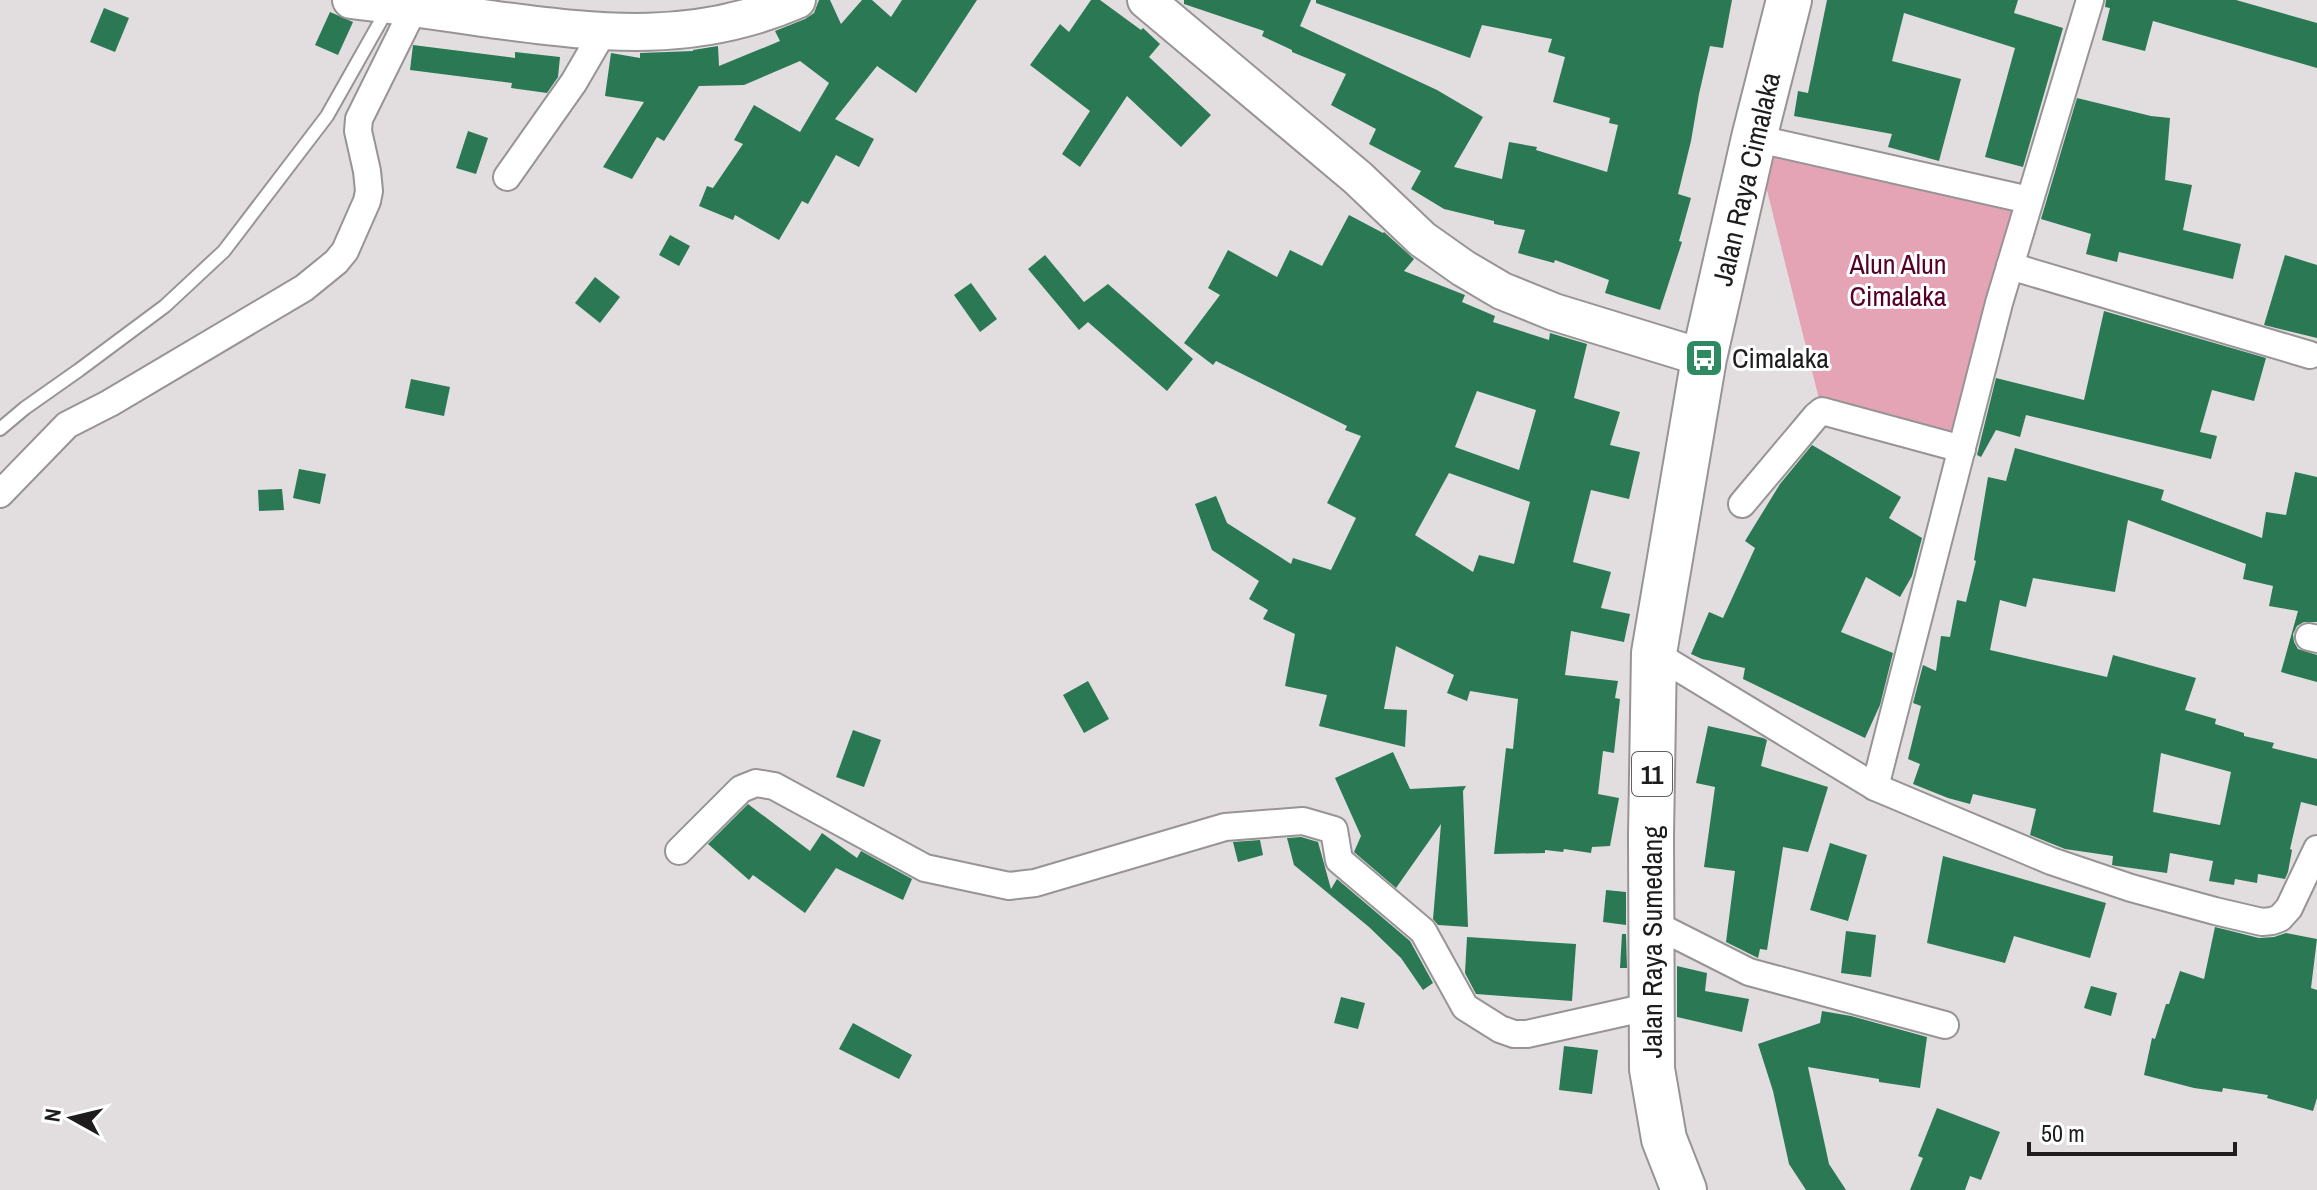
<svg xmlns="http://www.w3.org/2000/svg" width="2317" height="1190" viewBox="0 0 2317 1190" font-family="'Archivo Narrow',sans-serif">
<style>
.green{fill:#e4a4b6}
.building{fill:#2a7854;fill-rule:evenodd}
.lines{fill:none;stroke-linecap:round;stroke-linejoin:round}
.lane-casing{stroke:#989495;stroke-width:16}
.street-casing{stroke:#989495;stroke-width:30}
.secondary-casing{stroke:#989495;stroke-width:40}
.highway-casing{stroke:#989495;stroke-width:48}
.lane{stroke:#fff;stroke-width:12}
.street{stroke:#fff;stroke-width:26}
.secondary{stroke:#fff;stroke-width:36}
.highway{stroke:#fff;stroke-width:44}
.labels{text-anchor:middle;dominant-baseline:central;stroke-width:6;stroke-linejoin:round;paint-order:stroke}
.shield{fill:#fff;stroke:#626061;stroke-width:2}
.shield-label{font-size:26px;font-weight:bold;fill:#1e1c1d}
.street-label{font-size:28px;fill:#1e1c1d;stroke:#fff}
.park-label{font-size:28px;fill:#560029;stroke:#fff}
.poi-label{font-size:28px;fill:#1e1c1d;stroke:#fff;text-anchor:start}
</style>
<rect width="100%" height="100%" fill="#e2dedf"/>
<path class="green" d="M 1754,138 L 2029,200 L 1962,449 L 1822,411 Z"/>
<g class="building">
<path d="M 819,0 L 830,0 L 841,24 L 862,0 L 872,0 L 891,17 L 902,0 L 977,0 L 916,93 L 877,66 L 835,119 L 874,139 L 859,167 L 836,155 L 808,204 L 802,201 L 779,240 L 735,215 L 733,220 L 699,206 L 707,186 L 713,188 L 743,144 L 734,140 L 754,105 L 800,132 L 829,83 L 800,61 L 744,85 L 699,86 L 664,141 L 657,137 L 632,179 L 603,167 L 644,102 L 605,96 L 611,53 L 640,58 L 640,53 L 693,51 L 693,50 L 718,46 L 719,66 L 780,41 L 775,31 L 805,19 L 814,13 Z"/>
<path d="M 1091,0 L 1100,0 L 1141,30 L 1143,28 L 1160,44 L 1149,57 L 1211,115 L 1181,147 L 1127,96 L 1080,167 L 1062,154 L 1090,111 L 1030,65 L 1060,24 L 1069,32 Z"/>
<path d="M 1184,0 L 1311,0 L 1300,26 L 1437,90 L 1483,117 L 1454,167 L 1502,179 L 1509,142 L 1537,147 L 1536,150 L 1607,172 L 1618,125 L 1609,123 L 1610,118 L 1553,102 L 1565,57 L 1548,52 L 1552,39 L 1482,25 L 1470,58 L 1316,3 L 1316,0 L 1732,0 L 1723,48 L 1710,46 L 1699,94 L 1691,141 L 1678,194 L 1691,198 L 1679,241 L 1682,242 L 1660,310 L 1605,293 L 1609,280 L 1555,260 L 1554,263 L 1518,253 L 1525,230 L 1494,224 L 1494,221 L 1444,209 L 1411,189 L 1421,171 L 1369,144 L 1376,129 L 1331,105 L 1346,74 L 1292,52 L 1292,50 L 1262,36 L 1264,31 L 1184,4 Z"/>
<path d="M 1827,0 L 2018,0 L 2014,13 L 2063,28 L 2023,167 L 1985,157 L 2015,48 L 1904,13 L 1892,61 L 1961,79 L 1939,161 L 1888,147 L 1892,134 L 1794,116 L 1798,91 L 1808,93 Z"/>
<path d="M 2106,0 L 2236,0 L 2317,23 L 2317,68 L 2153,21 L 2145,51 L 2102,40 L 2110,8 L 2105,7 Z"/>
<path d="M 104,8 L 129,18 L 115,52 L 90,42 Z"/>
<path d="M 330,12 L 353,22 L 338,55 L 315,45 Z"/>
<path d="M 413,45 L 515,58 L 515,52 L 560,57 L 558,77 L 547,93 L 511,88 L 512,83 L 410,70 Z"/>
<path d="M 2077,98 L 2151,116 L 2170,118 L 2165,180 L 2192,185 L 2183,230 L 2241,244 L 2233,279 L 2119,252 L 2117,262 L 2086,254 L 2091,234 L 2041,219 Z"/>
<path d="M 468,131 L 488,138 L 476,174 L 456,168 Z"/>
<path d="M 1349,215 L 1383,233 L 1384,232 L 1414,259 L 1404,271 L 1465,295 L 1462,302 L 1495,316 L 1493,322 L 1549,340 L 1550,333 L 1587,344 L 1574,398 L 1620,412 L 1610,445 L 1640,452 L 1629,499 L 1591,490 L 1573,562 L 1611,572 L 1601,608 L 1630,614 L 1624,642 L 1571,631 L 1565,675 L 1618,681 L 1615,698 L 1620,699 L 1614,753 L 1603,751 L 1598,794 L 1619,798 L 1610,846 L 1592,847 L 1591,853 L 1564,849 L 1563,852 L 1545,850 L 1545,853 L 1494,854 L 1506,748 L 1513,749 L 1518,699 L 1470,691 L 1467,701 L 1447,693 L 1454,675 L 1396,646 L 1384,709 L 1407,710 L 1405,747 L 1319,726 L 1327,695 L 1285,686 L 1295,634 L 1263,619 L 1268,610 L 1249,599 L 1259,581 L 1212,550 L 1195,504 L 1216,496 L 1227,523 L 1291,564 L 1293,558 L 1331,570 L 1356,518 L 1327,503 L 1361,436 L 1345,430 L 1347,426 L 1216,361 L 1213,365 L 1184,343 L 1220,295 L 1208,288 L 1228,250 L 1277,277 L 1290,250 L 1322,266 ZM 1477,391 L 1536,410 L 1519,470 L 1455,447 ZM 1449,473 L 1530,502 L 1514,564 L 1479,555 L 1473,572 L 1415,535 Z"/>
<path d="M 670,235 L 690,246 L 679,266 L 659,255 Z"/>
<path d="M 1045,255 L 1084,302 L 1108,284 L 1193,359 L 1167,391 L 1088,322 L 1079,330 L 1028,269 Z"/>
<path d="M 2285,255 L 2317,265 L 2317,338 L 2264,325 Z"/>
<path d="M 595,277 L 620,297 L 600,323 L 575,303 Z"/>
<path d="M 971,283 L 997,319 L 980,332 L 954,295 Z"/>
<path d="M 2104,311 L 2266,358 L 2254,401 L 2212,390 L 2200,432 L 2217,436 L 2211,459 L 2026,415 L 2020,437 L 1996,430 L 1981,457 L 1977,455 L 1996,378 L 2084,400 Z"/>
<path d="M 411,379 L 450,387 L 444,416 L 405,408 Z"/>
<path d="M 1812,445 L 1901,497 L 1889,518 L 1922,538 L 1912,576 L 1900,597 L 1866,577 L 1841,632 L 1893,653 L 1880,705 L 1865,738 L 1743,679 L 1745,668 L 1702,659 L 1691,654 L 1709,612 L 1723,618 L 1755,548 L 1745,541 L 1780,484 Z"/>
<path d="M 2015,448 L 2164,490 L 2161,500 L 2262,538 L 2266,512 L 2286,515 L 2295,472 L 2317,477 L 2317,622 L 2304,622 L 2297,626 L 2293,634 L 2294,642 L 2298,649 L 2317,655 L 2317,682 L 2281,672 L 2298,611 L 2269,606 L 2273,586 L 2243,579 L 2246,564 L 2128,520 L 2115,592 L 2033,578 L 2026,607 L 2000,600 L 1990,650 L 2107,677 L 2113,655 L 2196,678 L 2185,710 L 2216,719 L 2215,724 L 2244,733 L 2244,736 L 2274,743 L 2272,748 L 2317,759 L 2317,806 L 2301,802 L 2290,849 L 2292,850 L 2288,872 L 2285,879 L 2258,874 L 2257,883 L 2235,879 L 2234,885 L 2209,881 L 2213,861 L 2170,853 L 2167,873 L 2117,866 L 2112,865 L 2113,856 L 2065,849 L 2030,835 L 2036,809 L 1973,794 L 1970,804 L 1948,798 L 1913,784 L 1920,764 L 1908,759 L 1921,706 L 1913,703 L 1923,665 L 1936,671 L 1941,636 L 1950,637 L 1957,600 L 1966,602 L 1976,561 L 1974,560 L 1988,477 L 2006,481 ZM 2161,753 L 2231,772 L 2220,825 L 2153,812 Z"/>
<path d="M 299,469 L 326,474 L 320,504 L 293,498 Z"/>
<path d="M 282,489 L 284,510 L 259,511 L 258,490 Z"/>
<path d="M 1088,681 L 1109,719 L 1084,733 L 1063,695 Z"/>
<path d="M 1708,726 L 1763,738 L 1767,740 L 1761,766 L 1828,787 L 1808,852 L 1783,847 L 1767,950 L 1760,949 L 1758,958 L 1726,942 L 1735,871 L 1704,867 L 1715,787 L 1696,783 Z"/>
<path d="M 853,730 L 881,740 L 864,787 L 836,777 Z"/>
<path d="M 1393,752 L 1410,789 L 1466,786 L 1463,791 L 1468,927 L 1438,925 L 1433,919 L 1441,824 L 1396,888 L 1354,852 L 1361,836 L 1335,778 Z"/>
<path d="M 748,804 L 810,851 L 822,833 L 857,858 L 861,851 L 912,879 L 903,900 L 836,868 L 805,913 L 753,875 L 749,880 L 708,844 Z"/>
<path d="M 1301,837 L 1318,842 L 1331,889 L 1337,879 L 1410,941 L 1433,983 L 1423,990 L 1401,958 L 1369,927 L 1294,865 L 1287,838 Z"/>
<path d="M 1260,840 L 1263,855 L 1238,862 L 1233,842 Z"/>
<path d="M 1830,843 L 1867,855 L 1848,921 L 1810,910 Z"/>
<path d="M 1943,856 L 2106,903 L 2090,958 L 2014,936 L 2005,963 L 1927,943 Z"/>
<path d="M 1606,890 L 1626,892 L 1626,925 L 1603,922 Z"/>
<path d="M 2215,927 L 2259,938 L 2274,937 L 2286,933 L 2317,939 L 2311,988 L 2317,990 L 2317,1098 L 2313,1111 L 2267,1098 L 2268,1095 L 2223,1088 L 2222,1092 L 2194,1088 L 2144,1075 L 2152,1038 L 2155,1039 L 2166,1004 L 2169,1004 L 2180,971 L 2204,979 Z"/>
<path d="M 1846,931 L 1876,935 L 1871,977 L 1841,973 Z"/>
<path d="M 1622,934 L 1626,934 L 1627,968 L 1620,968 Z"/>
<path d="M 1467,937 L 1576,944 L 1572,1001 L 1476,994 L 1465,973 Z"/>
<path d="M 1677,966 L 1707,973 L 1705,991 L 1749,999 L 1742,1032 L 1677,1017 Z"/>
<path d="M 2091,986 L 2117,993 L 2111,1016 L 2084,1008 Z"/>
<path d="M 1341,997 L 1365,1003 L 1358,1029 L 1334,1023 Z"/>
<path d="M 1822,1011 L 1851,1016 L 1927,1037 L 1920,1088 L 1879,1082 L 1879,1079 L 1808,1067 L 1829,1164 L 1846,1190 L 1806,1190 L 1789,1164 L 1773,1091 L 1758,1044 L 1820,1023 Z"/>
<path d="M 853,1023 L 912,1055 L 899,1079 L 839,1049 Z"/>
<path d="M 1564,1046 L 1598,1050 L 1592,1094 L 1559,1090 Z"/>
<path d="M 1937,1108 L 2000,1132 L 1981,1180 L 1970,1176 L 1965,1190 L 1910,1190 L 1923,1158 L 1918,1156 Z"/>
</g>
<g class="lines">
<g class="lane-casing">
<path id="lane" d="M 0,429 L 25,408 L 79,370 L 165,306 L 224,251 L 327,116 L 388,8"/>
</g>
<g class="street-casing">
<g id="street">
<path d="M 1754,138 L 2029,200"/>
<path d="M 507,177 L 574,82 L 603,32"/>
<path d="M 2010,266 L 2310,355"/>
<path d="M 0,494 L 67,425 L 110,403 L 304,288 L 336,262 L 345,251 L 367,201 L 369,191 L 367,171 L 358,131 L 359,119 L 414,8"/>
<path d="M 1742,504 L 1816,416 L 1822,411 L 1962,449"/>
<path d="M 2309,637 L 2317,639"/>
<path d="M 1654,653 L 1875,787 L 2051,861 L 2131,888 L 2215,911 L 2262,922 L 2272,921 L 2280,918 L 2289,908 L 2317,849"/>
<path d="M 1875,787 L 1999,303 L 2090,0"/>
<path d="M 679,851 L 741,789 L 756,783 L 774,786 L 925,868 L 1009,886 L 1035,883 L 1225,827 L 1303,821 L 1334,830 L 1339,860 L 1423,931 L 1465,1007 L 1500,1029 L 1514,1034 L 1527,1034 L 1652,1006"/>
<path d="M 1652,923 L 1749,972 L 1945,1025"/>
</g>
</g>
<g class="secondary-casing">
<g id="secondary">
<path d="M 351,0 C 400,6 448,13 497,20 C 603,34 696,44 797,0"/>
<path d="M 1146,0 L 1358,178 L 1422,239 L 1463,268 L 1502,291 L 1554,312 L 1704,358"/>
</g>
</g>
<g class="highway-casing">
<path id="highway" d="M 1684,1190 L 1664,1139 L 1652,1069 L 1651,836 L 1654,653 L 1704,358 L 1754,138 L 1789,0"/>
</g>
<use href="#lane" class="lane"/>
<use href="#street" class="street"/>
<use href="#secondary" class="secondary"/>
<use href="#highway" class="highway"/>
</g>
<defs>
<g id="bus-square" transform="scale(2)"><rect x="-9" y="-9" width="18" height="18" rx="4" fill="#2e8b61" stroke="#fff"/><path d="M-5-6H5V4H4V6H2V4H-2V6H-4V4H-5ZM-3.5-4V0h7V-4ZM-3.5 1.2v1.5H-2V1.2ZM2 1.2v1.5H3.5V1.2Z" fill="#fff"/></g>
</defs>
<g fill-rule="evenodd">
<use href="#bus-square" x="1704" y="358"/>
</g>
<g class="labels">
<rect class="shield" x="1632" y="752" width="40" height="44" rx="6"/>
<g class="shield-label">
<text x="1652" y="774">11</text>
</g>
<g class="street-label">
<text transform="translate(1746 179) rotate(-77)">Jalan Raya Cimalaka</text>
<text transform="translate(1652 942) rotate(-90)">Jalan Raya Sumedang</text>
</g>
<g class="park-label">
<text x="1898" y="264">Alun Alun<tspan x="1898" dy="32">Cimalaka</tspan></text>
</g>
<g class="poi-label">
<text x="1732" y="358">Cimalaka</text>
</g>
</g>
<g transform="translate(72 1118) rotate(278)" stroke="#ffffff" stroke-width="6" paint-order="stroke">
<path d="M0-6L14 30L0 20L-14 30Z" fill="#1e1c1d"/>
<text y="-12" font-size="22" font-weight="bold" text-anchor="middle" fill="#1e1c1d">N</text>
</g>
<path d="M2029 1142v12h206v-12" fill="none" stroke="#1e1c1d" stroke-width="4"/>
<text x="2041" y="1142" font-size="24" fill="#1e1c1d" stroke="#ffffff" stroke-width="6" paint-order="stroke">50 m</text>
</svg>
